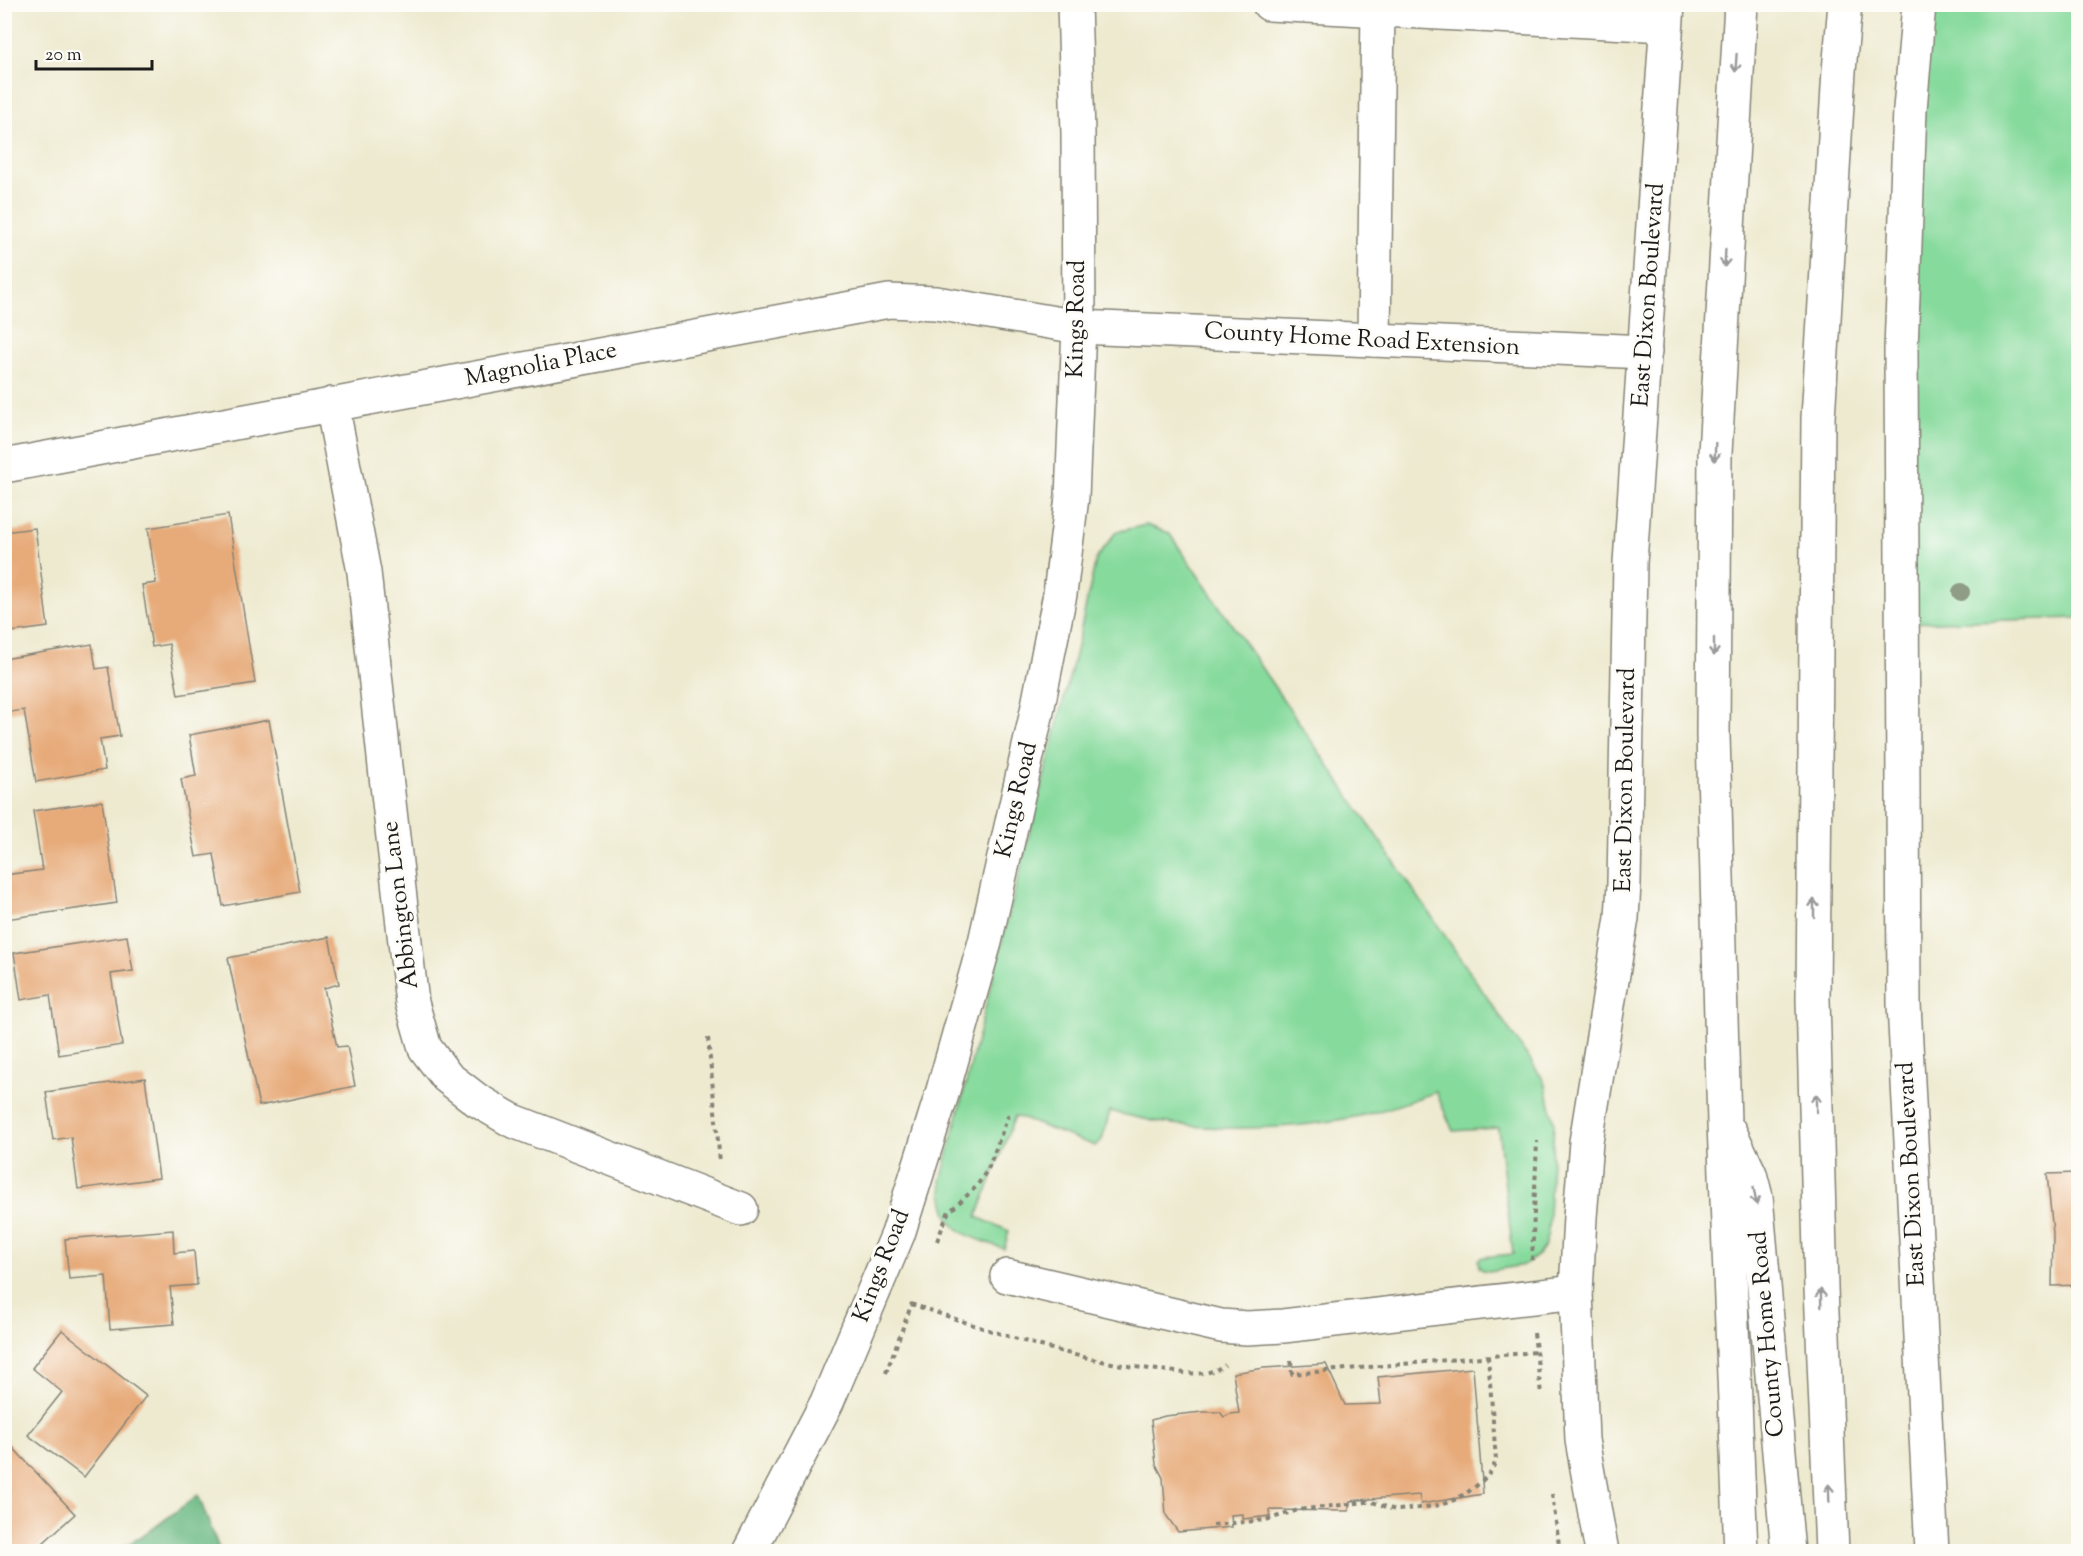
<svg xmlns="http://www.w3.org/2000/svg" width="2083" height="1556" viewBox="0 0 2083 1556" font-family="'Sorts Mill Goudy',serif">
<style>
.green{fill:#86da9c;stroke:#517b5c;stroke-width:1.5}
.forest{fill:#6cba84;stroke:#446b50;stroke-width:1.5}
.building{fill:#e7ab7a}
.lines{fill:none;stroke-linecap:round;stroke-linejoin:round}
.minor-casing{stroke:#858376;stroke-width:36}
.highway-casing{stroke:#858376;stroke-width:36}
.path{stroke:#858376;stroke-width:4;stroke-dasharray:4.5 4.5;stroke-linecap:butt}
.minor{stroke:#fff;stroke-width:33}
.highway{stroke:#fff;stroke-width:33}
.tree{fill:#8f9d86}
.oneway{stroke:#999}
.labels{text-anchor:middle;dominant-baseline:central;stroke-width:6;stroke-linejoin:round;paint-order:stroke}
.street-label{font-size:24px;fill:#1c1c1c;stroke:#fdfcf7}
</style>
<rect width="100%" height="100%" fill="#fdfcf7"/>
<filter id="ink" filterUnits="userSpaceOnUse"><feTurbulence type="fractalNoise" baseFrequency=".0167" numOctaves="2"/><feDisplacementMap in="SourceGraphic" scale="12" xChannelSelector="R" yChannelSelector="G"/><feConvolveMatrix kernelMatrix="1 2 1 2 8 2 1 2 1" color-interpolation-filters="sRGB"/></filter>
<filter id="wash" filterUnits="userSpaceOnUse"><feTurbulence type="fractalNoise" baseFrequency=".008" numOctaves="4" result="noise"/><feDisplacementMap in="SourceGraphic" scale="24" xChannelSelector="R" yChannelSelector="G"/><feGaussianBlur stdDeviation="1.35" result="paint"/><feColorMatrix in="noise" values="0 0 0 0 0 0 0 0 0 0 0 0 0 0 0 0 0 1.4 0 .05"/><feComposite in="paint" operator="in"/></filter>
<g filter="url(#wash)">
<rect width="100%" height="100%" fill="#eeead0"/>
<g class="green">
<path d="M 1919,5 L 2078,5 L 2078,618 L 1902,623 Z"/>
<path d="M 1146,525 L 1169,533 L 1541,1076 L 1546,1087 L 1554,1122 L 1548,1233 L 1544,1247 L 1539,1254 L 1524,1265 L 1489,1271 L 1483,1270 L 1479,1267 L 1478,1260 L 1483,1257 L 1513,1254 L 1498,1128 L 1453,1131 L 1436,1092 C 1417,1098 1398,1106 1379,1111 C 1313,1129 1227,1133 1159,1122 C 1143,1119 1126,1115 1110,1111 L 1102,1140 L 1095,1146 L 1015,1116 L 977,1217 L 1009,1231 L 1004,1249 C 959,1231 945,1235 941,1181 L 1076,651 L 1096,559 L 1116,532 Z"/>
</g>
<path class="forest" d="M 198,1495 L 220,1551 L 116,1551 L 143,1536 Z"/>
<g id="blocks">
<g class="building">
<path d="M 228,515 L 255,683 L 178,695 L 169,644 L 152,647 L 142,585 L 156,583 L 148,528 Z"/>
<path d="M 35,528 L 48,627 L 4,633 L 4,532 Z"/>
<path d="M 92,644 L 96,669 L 108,667 L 120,736 L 100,739 L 105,770 L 36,782 L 24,710 L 4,713 L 4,659 Z"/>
<path d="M 269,720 L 300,892 L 223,906 L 214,854 L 196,857 L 181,779 L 196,776 L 189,735 Z"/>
<path d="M 102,801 L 117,903 L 6,919 L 4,875 L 42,870 L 33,811 Z"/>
<path d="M 127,936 L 133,971 L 111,974 L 122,1045 L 59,1055 L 50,995 L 21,1000 L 14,953 Z"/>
<path d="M 329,937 L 339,984 L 324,988 L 337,1047 L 347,1046 L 355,1086 L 259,1106 L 228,958 Z"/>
<path d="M 145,1078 L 159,1178 L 78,1189 L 71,1137 L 53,1140 L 46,1092 Z"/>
<path d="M 2078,1173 L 2078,1285 L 2052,1286 L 2053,1233 L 2047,1174 Z"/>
<path d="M 173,1230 L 174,1253 L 194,1251 L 197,1285 L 170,1287 L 174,1324 L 110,1329 L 106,1276 L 69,1279 L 65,1239 Z"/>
<path d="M 62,1330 L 146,1396 L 84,1477 L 28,1435 L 62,1392 L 32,1368 Z"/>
<path d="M 1326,1364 L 1345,1405 L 1381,1404 L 1378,1377 L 1473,1368 L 1483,1494 L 1421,1504 L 1419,1495 L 1359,1500 L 1350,1501 L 1349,1511 L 1270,1510 L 1270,1516 L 1243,1519 L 1243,1514 L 1231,1515 L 1232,1527 L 1178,1532 L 1166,1515 L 1163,1478 L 1156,1464 L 1151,1420 L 1165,1416 L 1202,1412 L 1220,1412 L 1224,1417 L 1230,1414 L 1239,1413 L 1233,1373 L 1264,1368 Z"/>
<path d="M 4,1438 L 75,1514 L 33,1552 L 4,1552 Z"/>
</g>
</g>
</g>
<g filter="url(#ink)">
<use href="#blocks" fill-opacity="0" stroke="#858376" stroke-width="1.5"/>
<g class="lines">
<g class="minor-casing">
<g id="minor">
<path d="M 1269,4 L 1666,25"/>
<path d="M 1919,4 L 1910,109 L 1901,349 L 1904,1004 L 1932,1552"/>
<path d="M 1374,340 L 1378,4"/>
<path d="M 332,404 L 364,572 L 386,776 L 412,1003 L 425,1048 L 447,1077 L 477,1100 L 511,1120 L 741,1209"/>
<path d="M 4,466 L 889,301 L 936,303 L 1079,327 L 1645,352"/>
<path d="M 1007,1276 L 1221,1326 L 1247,1328 L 1283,1326 L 1576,1292"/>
<path d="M 749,1552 L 827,1402 L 898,1234 L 942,1094 L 985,942 L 1036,716 L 1060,594 L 1072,497 L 1079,327 L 1078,133 L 1074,4"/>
<path d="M 1602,1552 L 1582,1440 L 1576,1292 L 1580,1217 L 1586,1142 L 1622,918 L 1624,884 L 1630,563 L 1668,4"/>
</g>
</g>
<g class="highway-casing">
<g id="highway">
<path d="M 1741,4 L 1715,453 L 1713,735 L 1724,1123 L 1741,1552"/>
<path d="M 1730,1132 L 1750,1174 L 1756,1197 L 1788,1552"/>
<path d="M 1832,1552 L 1821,1288 L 1813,999 L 1818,418 L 1839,71 L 1845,4"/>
</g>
</g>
<g class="path">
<path d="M 708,1038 L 720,1162"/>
<path d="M 937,1241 L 948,1213 L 976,1187 L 988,1169 L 1009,1114"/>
<path d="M 1532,1260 L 1537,1141"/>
<path d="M 911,1304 C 992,1331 1073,1361 1159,1370 C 1173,1371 1190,1375 1204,1373 C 1212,1372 1218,1369 1225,1365"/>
<path d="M 1534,1333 L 1541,1394"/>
<path d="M 1291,1361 L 1292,1374 L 1536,1352"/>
<path d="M 886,1373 L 912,1303"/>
<path d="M 1552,1494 L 1560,1552"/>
<path d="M 1213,1525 L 1266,1520 L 1298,1510 L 1366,1502 C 1378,1501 1388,1510 1399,1510 C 1433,1506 1448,1508 1476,1486 C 1486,1478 1492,1472 1496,1460 L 1488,1356"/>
</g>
<use href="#minor" class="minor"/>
<use href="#highway" class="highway"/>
</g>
<circle class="tree" cx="1961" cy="592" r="9"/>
<defs><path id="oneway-shaft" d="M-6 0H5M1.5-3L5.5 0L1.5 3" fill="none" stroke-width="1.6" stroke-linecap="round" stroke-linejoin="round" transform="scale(1.5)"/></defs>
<g class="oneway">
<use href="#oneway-shaft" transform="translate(1736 63) rotate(94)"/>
<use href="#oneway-shaft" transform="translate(1725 258) rotate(93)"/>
<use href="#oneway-shaft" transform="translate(1715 452) rotate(92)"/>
<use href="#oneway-shaft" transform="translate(1714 647) rotate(90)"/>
<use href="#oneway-shaft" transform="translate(1814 908) rotate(-90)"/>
<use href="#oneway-shaft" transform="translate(1816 1103) rotate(-91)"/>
<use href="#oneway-shaft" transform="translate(1755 1196) rotate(80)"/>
<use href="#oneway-shaft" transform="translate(1821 1298) rotate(-92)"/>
<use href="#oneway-shaft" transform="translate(1829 1493) rotate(-92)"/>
</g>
</g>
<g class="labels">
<g class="street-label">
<text transform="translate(1649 295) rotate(-86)">East Dixon Boulevard</text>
<text transform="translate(1077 319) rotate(-89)">Kings Road</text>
<text transform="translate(1362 340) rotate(3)">County Home Road Extension</text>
<text transform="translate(541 365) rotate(-11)">Magnolia Place</text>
<text transform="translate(1626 780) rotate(-89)">East Dixon Boulevard</text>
<text transform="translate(1017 800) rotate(-77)">Kings Road</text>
<text transform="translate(401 905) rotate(-97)">Abbington Lane</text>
<text transform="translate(1912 1174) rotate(-93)">East Dixon Boulevard</text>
<text transform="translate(882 1266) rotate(-69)">Kings Road</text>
<text transform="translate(1768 1334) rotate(-95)">County Home Road</text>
</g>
</g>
<rect width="2083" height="1556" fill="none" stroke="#fdfcf7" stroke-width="24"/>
<path d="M36 60v9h116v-9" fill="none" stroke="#1c1c1c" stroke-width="3"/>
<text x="45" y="60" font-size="18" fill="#1c1c1c" stroke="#fdfcf7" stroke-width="4.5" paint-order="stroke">20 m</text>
</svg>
